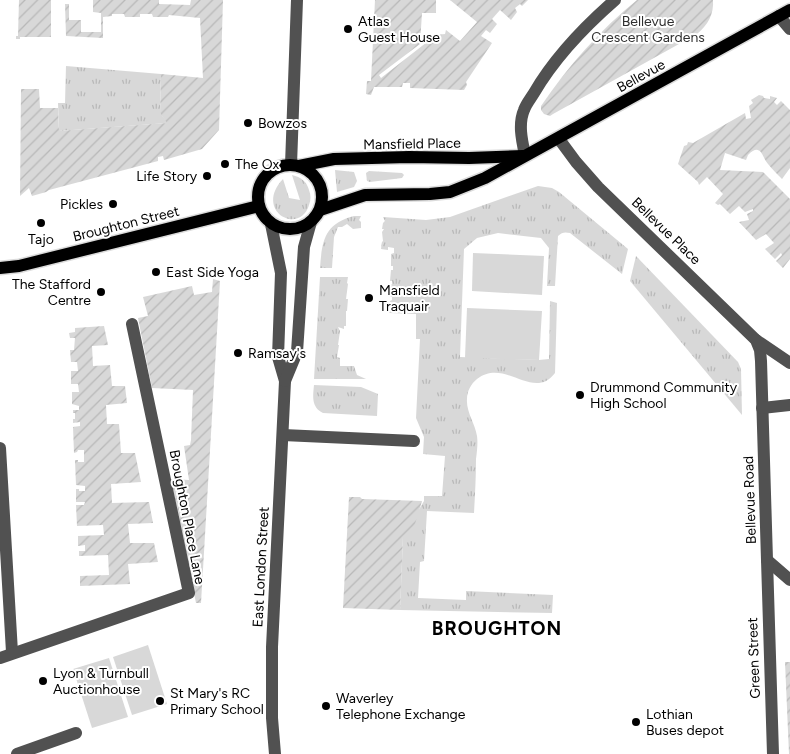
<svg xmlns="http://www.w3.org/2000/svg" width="790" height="754" viewBox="0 0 790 754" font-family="Figtree,sans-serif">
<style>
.grass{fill:url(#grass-tufts)}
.garden{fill:url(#garden-furrows)}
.pitch{fill:#d8d8d8}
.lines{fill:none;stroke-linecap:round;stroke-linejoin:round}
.major-casing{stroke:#dbdbdb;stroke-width:15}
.minor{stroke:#515151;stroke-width:12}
.major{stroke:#000;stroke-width:12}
.poi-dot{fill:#000;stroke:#fff;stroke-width:2}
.labels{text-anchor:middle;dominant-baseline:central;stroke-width:4;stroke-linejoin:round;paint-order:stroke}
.poi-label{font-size:14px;fill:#000;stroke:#fff;text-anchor:start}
.park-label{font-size:14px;fill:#2f2f2f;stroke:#fff}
.street-label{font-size:14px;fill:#000;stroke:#fff}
.district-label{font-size:19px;font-weight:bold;letter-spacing:1px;fill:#000;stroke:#fff}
</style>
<defs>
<pattern id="grass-tufts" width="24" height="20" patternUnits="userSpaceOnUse" patternTransform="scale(1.25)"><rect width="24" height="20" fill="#d8d8d8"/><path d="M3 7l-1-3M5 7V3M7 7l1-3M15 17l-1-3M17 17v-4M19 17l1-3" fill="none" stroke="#b8b8b8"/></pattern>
<pattern id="garden-furrows" width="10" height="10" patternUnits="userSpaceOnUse" patternTransform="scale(1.25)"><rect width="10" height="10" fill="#d8d8d8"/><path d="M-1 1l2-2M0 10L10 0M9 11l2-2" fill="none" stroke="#b8b8b8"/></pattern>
</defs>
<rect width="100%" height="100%" fill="#fff"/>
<g class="grass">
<path d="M 66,66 L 161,74 L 160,113 L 168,123 L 59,131 L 58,103 L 65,103 Z"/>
<path d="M 335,170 L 354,172 L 357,181 L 354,187 L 337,192 Z"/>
<path d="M 369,171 L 402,173 L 404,175 L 402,178 L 370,182 L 367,181 L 366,173 Z"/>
<path d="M 292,175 C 301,177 307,182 309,190 C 311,195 311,200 309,205 C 300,236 253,211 283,179 L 289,198 L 300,200 Z"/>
<path d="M 538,186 L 552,188 L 559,192 L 628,249 L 622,274 L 570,233 C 565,232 562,232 558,236 L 555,286 L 547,286 L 549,248 L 541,238 L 498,233 L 477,238 L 464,249 L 460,357 L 539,360 L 549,359 L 550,301 L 557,303 L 555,373 C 533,402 505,357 477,379 C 471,384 467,391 467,399 C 466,412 475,423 477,436 C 478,443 477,451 476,459 C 476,477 475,495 474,513 L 427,511 L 424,561 L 420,562 L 418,598 L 466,600 L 466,591 L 553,595 L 552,613 L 400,610 L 403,537 L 424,501 L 424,496 L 442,496 L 445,456 L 423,454 L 424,437 L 416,418 L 420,339 L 416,339 L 416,314 L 389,313 L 390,301 L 392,300 L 392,297 L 390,297 L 390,285 L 392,284 L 392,281 L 390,281 L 391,270 L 393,270 L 393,266 L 391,266 L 391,254 L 394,253 L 394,248 L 388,247 L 388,250 L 381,249 L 382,242 L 383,241 L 382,232 L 384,229 L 382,229 L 383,223 L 385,221 L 383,217 L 426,220 L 450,217 Z"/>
<path d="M 354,216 L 361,216 L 359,220 L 361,222 L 361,228 L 353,229 L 347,224 L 342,227 L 338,227 L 334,237 L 332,268 L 320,268 C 322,241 324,224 354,216 Z"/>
<path d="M 636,256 L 738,362 L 741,369 L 742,415 L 630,281 Z"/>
<path d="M 320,277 L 348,277 L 347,283 L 348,284 L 346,299 L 348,299 L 347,311 L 346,311 L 346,326 L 344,326 L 344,329 L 338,327 L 340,331 L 338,345 L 339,345 L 337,357 L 340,358 L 340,366 L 354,366 L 357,375 L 366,379 L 314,379 Z"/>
<path d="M 314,385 L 361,387 L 378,394 L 377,416 L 323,413 C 311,407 313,396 314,385 Z"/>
</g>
<g class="garden">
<path d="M 19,0 L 51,0 L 51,37 L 20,37 L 20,39 L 16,39 L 16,36 L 18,36 Z"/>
<path d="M 93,0 L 159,0 L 159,4 L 190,5 L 191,0 L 223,0 L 219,130 L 202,149 L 164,160 L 163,156 L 158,157 L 158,161 L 49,190 L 46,192 L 32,196 L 29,188 L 20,196 L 21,89 L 39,89 L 40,108 L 58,108 L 59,131 L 72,130 L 167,123 L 160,113 L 161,74 L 203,78 L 200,18 L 169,15 L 168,17 L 153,17 L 152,14 L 140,14 L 140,17 L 125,17 L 124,14 L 112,14 L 112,16 L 103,17 L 103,38 L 66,36 L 65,4 L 69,4 L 69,20 L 81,20 L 81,32 L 101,32 L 101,13 L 93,12 Z"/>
<path d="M 375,0 L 436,0 L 436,13 L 422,13 L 420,44 L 379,75 L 381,78 L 436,35 L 445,34 L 446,30 L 460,41 L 477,22 L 450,0 L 528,0 L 522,6 L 520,4 L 515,8 L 517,12 L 511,20 L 500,10 L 492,19 L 497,24 L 490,33 L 486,30 L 481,36 L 492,43 L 466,82 L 467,85 L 464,90 L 410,88 L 410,83 L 403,83 L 402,87 L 374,87 L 371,95 L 366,94 L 367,81 L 371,81 Z"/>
<path d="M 637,0 L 713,0 C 714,14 708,25 697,34 L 553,114 L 550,116 L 544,114 L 541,110 L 541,106 C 568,66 600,30 637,0 Z"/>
<path d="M 759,95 L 763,96 L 764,98 L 770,99 L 770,96 L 777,98 L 774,102 L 777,105 L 781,101 L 790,110 L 790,168 L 782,179 C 777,174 772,169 768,164 C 762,157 761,142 748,155 L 746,160 L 725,153 L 720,170 L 763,172 L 790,199 L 790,259 L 783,268 L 776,261 L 782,255 L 781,253 L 775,259 L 765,249 L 774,243 L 766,234 L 756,240 L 739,222 L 749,220 L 747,214 L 753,211 L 753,209 L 745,212 L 739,206 L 730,214 L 720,204 L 718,205 L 715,203 L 723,194 L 707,177 L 699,185 L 698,182 L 678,164 L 684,146 L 687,145 L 688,142 L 693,143 L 745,113 L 746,119 L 751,118 L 749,106 L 753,103 L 751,100 Z"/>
<path d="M 213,279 L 220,281 L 201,603 L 196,603 L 171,479 L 189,480 L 184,446 L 190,445 L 191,440 L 193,390 L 152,388 L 138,318 L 148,316 L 143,297 L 192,286 L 194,295 L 212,292 Z"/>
<path d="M 104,326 L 108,345 L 92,346 L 93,366 L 110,365 L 112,386 L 125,386 L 127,403 L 106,405 L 107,424 L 119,424 L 121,453 L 135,453 L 141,482 L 111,484 L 112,503 L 149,502 L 153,523 L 128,524 L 130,543 L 154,543 L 158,562 L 128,564 L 130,584 L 80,586 L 80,576 L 109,575 L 108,555 L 79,556 L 79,551 L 85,551 L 85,545 L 78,546 L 78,536 L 104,535 L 103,525 L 77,526 L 76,505 L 84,505 L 85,502 L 76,502 L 76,489 L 79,489 L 79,491 L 85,491 L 85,486 L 76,485 L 75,460 L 78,460 L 78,462 L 84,462 L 84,450 L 78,450 L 77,452 L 74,453 L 73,427 L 80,426 L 80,422 L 73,423 L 73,419 L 75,419 L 75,413 L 73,413 L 73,410 L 79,410 L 79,406 L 72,404 L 72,392 L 79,392 L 78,384 L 71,384 L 71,371 L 78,371 L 77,362 L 71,362 L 70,350 L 74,350 L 75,338 L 70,338 L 69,333 L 75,332 L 75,328 Z"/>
<path d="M 349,497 L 360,497 L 362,499 L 422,501 L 411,537 L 403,537 L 400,610 L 343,608 Z"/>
<path d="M 785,662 L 790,662 L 790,754 L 789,754 Z"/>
</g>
<g class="pitch">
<path d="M 473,253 L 544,256 L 542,295 L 472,291 Z"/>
<path d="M 467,308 L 542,311 L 539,360 L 465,358 Z"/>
<path d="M 148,645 L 167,704 L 132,715 L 113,657 Z"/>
<path d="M 109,658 L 128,717 L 92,728 L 73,669 Z"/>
</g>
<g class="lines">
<g class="major-casing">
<g id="major">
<circle cx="290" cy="197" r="32"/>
<path d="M 299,166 L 334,159 L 409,157 L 469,158 L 523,156"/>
<path d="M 320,210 L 365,195 L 430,194 L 450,192 L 485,178 L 790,10"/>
<path d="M 0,268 L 19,266 L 259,206"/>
</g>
</g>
<g class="minor">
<path d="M 779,16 L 790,29"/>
<path d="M 559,139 L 576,162 L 598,187 L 756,340 L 760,350 L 761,361 L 767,560 L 790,580"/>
<path d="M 525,155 C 522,141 518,124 524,110 C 526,104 531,98 534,93 C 555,57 584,27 615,0"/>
<path d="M 291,165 L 297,0"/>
<path d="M 271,224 L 281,273 L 278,357 L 285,381 L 272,647 L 272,718 L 275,754"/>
<path d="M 756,340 L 790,363"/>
<path d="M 285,381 L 297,352 L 304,247 L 311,222"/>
<path d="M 762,408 L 790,405"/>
<path d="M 283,435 L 414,441"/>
<path d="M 0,448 L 12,652"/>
<path d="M 767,560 L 773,754"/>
<path d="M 0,658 L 189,593 L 132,324"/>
<path d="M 17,754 L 76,733"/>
</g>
<use href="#major" class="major"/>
</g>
<g class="poi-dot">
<circle cx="348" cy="29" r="5"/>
<circle cx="248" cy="123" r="5"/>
<circle cx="225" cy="164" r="5"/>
<circle cx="207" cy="176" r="5"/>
<circle cx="113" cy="204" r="5"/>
<circle cx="41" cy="223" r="5"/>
<circle cx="156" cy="272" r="5"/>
<circle cx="101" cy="292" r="5"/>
<circle cx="369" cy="298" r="5"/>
<circle cx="238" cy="353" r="5"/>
<circle cx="580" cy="395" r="5"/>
<circle cx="43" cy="681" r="5"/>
<circle cx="160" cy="701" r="5"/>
<circle cx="326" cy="706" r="5"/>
<circle cx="636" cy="722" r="5"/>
</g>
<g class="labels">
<g class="poi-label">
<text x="358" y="21">Atlas<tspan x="358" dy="16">Guest House</tspan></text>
<text x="258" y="123">Bowzos</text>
<text x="235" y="164">The Ox</text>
<text x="197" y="176" text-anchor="end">Life Story</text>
<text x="103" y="204" text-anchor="end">Pickles</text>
<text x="41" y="239" text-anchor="middle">Tajo</text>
<text x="166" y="272">East Side Yoga</text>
<text x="91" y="284" text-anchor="end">The Stafford<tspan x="91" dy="16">Centre</tspan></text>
<text x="379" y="290">Mansfield<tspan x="379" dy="16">Traquair</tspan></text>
<text x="248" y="353">Ramsay's</text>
<text x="590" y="387">Drummond Community<tspan x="590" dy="16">High School</tspan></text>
<text x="53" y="673">Lyon &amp; Turnbull<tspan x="53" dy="16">Auctionhouse</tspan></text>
<text x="170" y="693">St Mary's RC<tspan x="170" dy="16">Primary School</tspan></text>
<text x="336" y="698">Waverley<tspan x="336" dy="16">Telephone Exchange</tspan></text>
<text x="646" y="714">Lothian<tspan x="646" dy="16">Buses depot</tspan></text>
</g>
<g class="park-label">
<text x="648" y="21">Bellevue<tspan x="648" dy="16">Crescent Gardens</tspan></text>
</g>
<g class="street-label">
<text transform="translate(641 76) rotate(-29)">Bellevue</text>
<text transform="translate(412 144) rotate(-1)">Mansfield Place</text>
<text transform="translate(126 224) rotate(-14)">Broughton Street</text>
<text transform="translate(666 231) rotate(44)">Bellevue Place</text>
<text transform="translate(750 500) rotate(-92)">Bellevue Road</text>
<text transform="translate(187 517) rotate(79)">Broughton Place Lane</text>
<text transform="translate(261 567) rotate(-87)">East London Street</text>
<text transform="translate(754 658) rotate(-92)">Green Street</text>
</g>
<g class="district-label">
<text x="497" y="628">BROUGHTON</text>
</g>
</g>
</svg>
